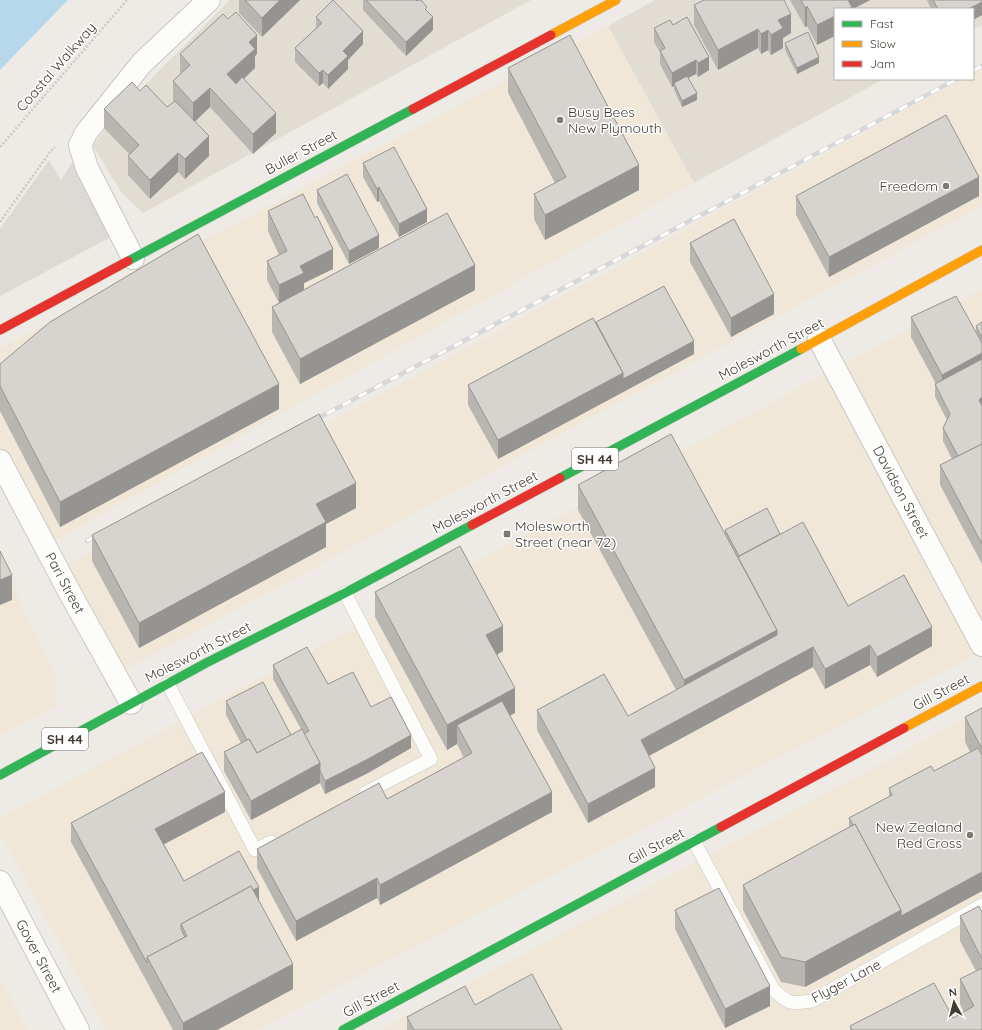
<svg xmlns="http://www.w3.org/2000/svg" width="982" height="1030" viewBox="0 0 982 1030" font-family="Quicksand,sans-serif">
<style>
.residential{fill:#e2ddd3}
.commercial{fill:#f1e7d9}
.parking{fill:#dddad6}
.water{fill:#b7d8eb}
.lines{fill:none;stroke-linecap:round;stroke-linejoin:round}
.lane-casing{stroke:#cac7c2;stroke-width:14}
.street-casing{stroke:#cac7c2;stroke-width:24}
.fast-casing{stroke:#cecabf;stroke-width:10}
.slow-casing{stroke:#cecabf;stroke-width:10}
.jam-casing{stroke:#cecabf;stroke-width:10}
.path{stroke:#cccac6;stroke-width:2.5;stroke-dasharray:2 2;stroke-linecap:butt}
.lane{stroke:#fcfcfb;stroke-width:13}
.street{stroke:#fcfcfb;stroke-width:22}
.fast{stroke:#30b455;stroke-width:9}
.slow{stroke:#ff9f0a;stroke-width:9}
.jam{stroke:#e5322d;stroke-width:9}
.rail-casing{stroke:#d8d7d7;stroke-width:4.5}
.rail{stroke:#fff;stroke-width:3;stroke-dasharray:9;stroke-linecap:butt}
.wall{fill:#b9b6b2}
.shaded-wall{fill:#969491}
.building{fill:#d7d4cf;stroke:#969491}
.poi-dot{fill:#7f7972;stroke:#fff;stroke-width:1.5}
.labels{text-anchor:middle;dominant-baseline:central;stroke-width:3;stroke-linejoin:round;paint-order:stroke}
.shield{fill:#fff;stroke:#7b7671;stroke-width:1}
.shield-label{font-size:13px;font-weight:bold;fill:#433c34}
.street-label{font-size:14px;fill:#433c34;stroke:#fff}
.poi-label{font-size:14px;fill:#433c34;stroke:#fff;text-anchor:start}
</style>
<rect width="100%" height="100%" fill="#eeebe6"/>
<g class="residential">
<path d="M 230,0 L 531,0 L 143,213 L 121,192 L 93,146 L 116,114 Z"/>
<path d="M 655,0 L 982,0 L 982,25 L 973,30 L 973,9 L 835,9 L 835,79 L 884,79 L 694,183 L 608,26 Z"/>
</g>
<g class="commercial">
<path d="M 608,26 L 694,183 L 45,546 L 0,458 L 0,348 Z"/>
<path d="M 982,69 L 982,206 L 120,673 L 62,567 L 963,79 L 973,79 L 973,74 Z"/>
<path d="M 982,289 L 982,652 L 256,1030 L 106,1030 L 0,834 L 0,818 Z"/>
<path d="M 0,559 L 56,677 L 57,705 L 0,735 Z"/>
<path d="M 982,710 L 982,1030 L 380,1030 Z"/>
<path d="M 0,978 L 28,1030 L 0,1030 Z"/>
</g>
<path class="parking" d="M 49,160 L 61,180 L 73,161 L 110,230 L 111,237 L 0,296 L 0,229 Z"/>
<path class="water" d="M 0,0 L 68,0 L 0,70 Z"/>
<g class="lines">
<g class="lane-casing">
<g id="lane">
<path d="M 345,593 L 431,759 L 365,793"/>
<path d="M 168,684 L 255,850 L 271,842"/>
<path d="M 694,841 L 773,989 C 789,1004 789,1004 812,1001 L 982,905"/>
</g>
</g>
<g class="street-casing">
<g id="street">
<path d="M 133,258 L 87,168 L 80,145 L 86,133 L 142,63 L 209,0"/>
<path d="M 819,339 L 982,645"/>
<path d="M 0,461 L 71,595 L 131,703"/>
<path d="M 0,882 L 78,1030"/>
</g>
</g>
<g class="fast-casing">
<g id="fast">
<path d="M 128,261 L 413,109"/>
<path d="M 560,478 L 801,349"/>
<path d="M 0,775 L 206,663 L 345,593 L 472,525"/>
<path d="M 343,1030 L 721,827"/>
</g>
</g>
<g class="slow-casing">
<g id="slow">
<path d="M 551,35 L 616,0"/>
<path d="M 801,349 L 982,250"/>
<path d="M 904,728 L 982,686"/>
</g>
</g>
<g class="jam-casing">
<g id="jam">
<path d="M 413,109 L 551,35"/>
<path d="M 0,330 L 128,261"/>
<path d="M 472,525 L 560,478"/>
<path d="M 721,827 L 904,728"/>
</g>
</g>
<g class="path">
<path d="M 0,147 L 127,0"/>
<path d="M 0,222 L 50,152 L 55,147"/>
</g>
<use href="#lane" class="lane"/>
<use href="#street" class="street"/>
<use href="#fast" class="fast"/>
<use href="#slow" class="slow"/>
<use href="#jam" class="jam"/>
<g class="rail-casing">
<g id="rail">
<path d="M 973,71 L 982,66"/>
<path d="M 311,422 L 957,79"/>
<path d="M 87,541 L 102,533"/>
</g>
</g>
<use href="#rail" class="rail"/>
</g>
<g class="wall">
<path d="M 239,0 L 300,0 L 262,37 L 239,13 Z"/>
<path d="M 363,0 L 416,0 L 427,12 L 433,30 L 406,56 L 363,10 Z"/>
<path d="M 790,0 L 870,0 L 853,9 L 835,9 L 817,45 L 807,26 L 805,27 Z"/>
<path d="M 927,0 L 982,0 L 982,15 L 973,20 L 973,9 L 931,9 Z"/>
<path d="M 694,5 L 791,33 L 783,38 L 783,48 L 771,55 L 768,50 L 761,54 L 758,48 L 718,70 L 694,25 Z"/>
<path d="M 316,17 L 363,44 L 348,60 L 348,69 L 328,89 L 323,83 L 319,86 L 295,62 L 295,48 L 316,28 Z"/>
<path d="M 673,25 L 709,70 L 698,77 L 696,74 L 688,78 L 697,100 L 682,107 L 674,90 L 674,86 L 672,87 L 660,64 L 660,52 L 654,42 L 654,28 Z"/>
<path d="M 785,43 L 819,63 L 797,74 L 785,50 Z"/>
<path d="M 180,54 L 257,54 L 255,56 L 255,68 L 244,79 L 276,133 L 253,154 L 210,107 L 195,122 L 209,156 L 185,179 L 178,172 L 150,199 L 128,175 L 128,156 L 129,154 L 104,128 L 104,109 L 140,91 L 167,107 L 174,102 L 173,100 L 173,81 L 180,74 Z"/>
<path d="M 508,68 L 639,190 L 545,240 L 534,219 L 534,194 L 555,183 L 508,93 Z"/>
<path d="M 363,163 L 427,222 L 399,237 L 379,201 L 377,202 L 363,177 Z"/>
<path d="M 317,190 L 379,248 L 349,264 L 317,203 Z"/>
<path d="M 796,196 L 979,196 L 829,277 L 796,215 Z"/>
<path d="M 268,211 L 315,218 L 333,269 L 304,283 L 304,290 L 475,290 L 300,384 L 272,332 L 272,307 L 279,303 L 267,280 L 267,261 L 279,255 L 268,231 Z"/>
<path d="M 690,243 L 774,314 L 731,337 L 690,262 Z"/>
<path d="M 911,317 L 976,331 L 976,326 L 982,322 L 982,564 L 940,485 L 940,465 L 952,459 L 943,441 L 943,428 L 947,420 L 935,397 L 935,384 L 936,384 L 911,337 Z"/>
<path d="M 596,322 L 694,354 L 498,459 L 468,405 L 468,385 Z"/>
<path d="M 0,364 L 279,409 L 60,527 L 0,411 Z"/>
<path d="M 578,485 L 725,534 L 725,530 L 780,534 L 848,606 L 932,646 L 877,677 L 870,665 L 825,689 L 813,667 L 649,756 L 655,787 L 588,823 L 537,730 L 537,710 L 628,716 L 676,690 L 578,510 Z"/>
<path d="M 356,508 L 326,524 L 326,547 L 139,648 L 92,561 L 92,535 Z"/>
<path d="M 375,592 L 503,651 L 497,655 L 515,713 L 510,715 L 552,812 L 380,905 L 377,898 L 296,941 L 257,868 L 257,849 L 387,799 L 464,758 L 457,744 L 447,750 L 375,617 Z"/>
<path d="M 273,665 L 328,684 L 371,707 L 411,748 L 368,773 L 325,794 L 320,783 L 251,820 L 224,771 L 224,752 L 241,743 L 226,715 L 226,701 L 291,735 L 301,729 L 273,679 Z"/>
<path d="M 982,708 L 982,891 L 805,987 L 781,982 L 743,910 L 743,885 L 849,827 L 849,818 L 889,797 L 889,788 L 934,771 L 970,752 L 965,742 L 965,717 Z"/>
<path d="M 225,812 L 164,844 L 184,881 L 259,901 L 293,989 L 217,1030 L 173,1030 L 71,842 L 71,823 Z"/>
<path d="M 675,910 L 770,1006 L 725,1028 L 675,929 Z"/>
<path d="M 982,912 L 982,1030 L 850,1030 L 850,1026 L 953,1018 L 964,1012 L 960,1004 L 960,979 L 976,971 L 960,941 L 960,916 Z"/>
<path d="M 475,1005 L 562,1030 L 407,1030 L 407,1017 Z"/>
</g>
<g class="shaded-wall">
<path d="M 280,0 L 300,0 L 262,37 L 262,18 Z"/>
<path d="M 849,0 L 870,0 L 853,9 L 848,9 L 849,9 Z"/>
<path d="M 982,2 L 982,15 L 973,20 L 973,9 L 968,9 Z"/>
<path d="M 807,6 L 807,26 L 805,27 L 805,8 Z"/>
<path d="M 791,14 L 791,33 L 783,38 L 783,48 L 771,55 L 771,35 L 778,20 Z"/>
<path d="M 835,16 L 835,36 L 817,45 L 817,25 Z"/>
<path d="M 433,17 L 433,30 L 406,56 L 406,42 Z"/>
<path d="M 758,29 L 758,48 L 718,70 L 718,50 Z"/>
<path d="M 768,30 L 768,50 L 761,54 L 761,34 Z"/>
<path d="M 363,31 L 363,44 L 348,60 L 348,69 L 328,89 L 328,75 L 343,51 Z"/>
<path d="M 257,35 L 257,54 L 255,56 L 255,68 L 227,94 L 227,74 L 249,42 Z"/>
<path d="M 709,57 L 709,70 L 698,77 L 698,63 Z"/>
<path d="M 819,57 L 819,63 L 797,74 L 797,68 Z"/>
<path d="M 696,60 L 696,74 L 675,85 L 674,83 L 674,86 L 672,87 L 672,73 Z"/>
<path d="M 323,70 L 323,83 L 319,86 L 319,73 Z"/>
<path d="M 210,88 L 210,107 L 193,123 L 193,103 Z"/>
<path d="M 697,93 L 697,100 L 682,107 L 682,101 Z"/>
<path d="M 276,113 L 276,133 L 253,154 L 253,134 Z"/>
<path d="M 209,136 L 209,156 L 185,179 L 185,159 Z"/>
<path d="M 178,153 L 178,172 L 150,199 L 150,180 Z"/>
<path d="M 639,165 L 639,190 L 545,240 L 545,215 Z"/>
<path d="M 979,177 L 979,196 L 829,277 L 829,257 Z"/>
<path d="M 379,187 L 379,201 L 377,202 L 377,189 Z"/>
<path d="M 427,209 L 427,222 L 399,237 L 399,224 Z"/>
<path d="M 379,235 L 379,248 L 349,264 L 349,251 Z"/>
<path d="M 333,249 L 333,269 L 304,283 L 304,292 L 279,304 L 279,285 L 300,266 Z"/>
<path d="M 475,265 L 475,290 L 300,384 L 300,359 Z"/>
<path d="M 774,294 L 774,314 L 731,337 L 731,318 Z"/>
<path d="M 694,341 L 694,354 L 498,459 L 498,440 L 623,373 Z"/>
<path d="M 982,353 L 982,373 L 942,394 L 942,375 Z"/>
<path d="M 279,384 L 279,409 L 60,527 L 60,502 Z"/>
<path d="M 982,397 L 982,411 L 979,400 Z"/>
<path d="M 356,483 L 356,508 L 326,524 L 326,547 L 139,648 L 139,623 L 316,504 Z"/>
<path d="M 12,575 L 12,600 L 0,605 L 0,580 Z"/>
<path d="M 503,626 L 503,651 L 486,660 L 486,635 Z"/>
<path d="M 932,627 L 932,646 L 877,677 L 877,657 Z"/>
<path d="M 777,630 L 777,655 L 684,705 L 684,680 Z"/>
<path d="M 870,645 L 870,665 L 825,689 L 825,669 Z"/>
<path d="M 813,647 L 813,667 L 641,760 L 641,740 Z"/>
<path d="M 515,688 L 515,713 L 465,740 L 457,725 L 457,744 L 447,750 L 447,725 Z"/>
<path d="M 411,735 L 411,748 L 368,773 L 325,794 L 325,781 Z"/>
<path d="M 320,763 L 320,783 L 251,820 L 251,801 Z"/>
<path d="M 655,768 L 655,787 L 588,823 L 588,804 Z"/>
<path d="M 225,792 L 225,812 L 155,849 L 155,829 Z"/>
<path d="M 552,792 L 552,812 L 380,905 L 380,885 Z"/>
<path d="M 982,872 L 982,891 L 805,987 L 805,962 L 901,910 Z"/>
<path d="M 377,878 L 377,898 L 296,941 L 296,921 Z"/>
<path d="M 259,887 L 259,907 L 187,936 L 184,928 Z"/>
<path d="M 293,964 L 293,989 L 217,1030 L 183,1030 L 183,1023 Z"/>
<path d="M 770,986 L 770,1006 L 725,1028 L 725,1009 Z"/>
</g>
<g class="building">
<path d="M 245,0 L 280,0 L 262,18 Z"/>
<path d="M 333,0 L 363,31 L 343,51 L 348,56 L 328,75 L 323,70 L 319,73 L 295,48 L 322,23 L 316,17 Z"/>
<path d="M 366,0 L 416,0 L 417,1 L 418,0 L 421,0 L 427,7 L 425,9 L 433,17 L 406,42 Z"/>
<path d="M 704,0 L 784,0 L 791,14 L 778,20 L 783,28 L 771,35 L 768,30 L 761,34 L 758,29 L 718,50 L 694,5 Z"/>
<path d="M 801,0 L 848,0 L 852,7 L 848,9 L 835,9 L 835,16 L 817,25 L 807,6 L 805,8 Z"/>
<path d="M 933,0 L 982,0 L 982,2 L 968,9 L 938,9 Z"/>
<path d="M 236,12 L 257,35 L 249,42 L 255,49 L 227,74 L 236,84 L 242,77 L 276,113 L 253,134 L 210,88 L 193,103 L 173,81 L 190,65 L 180,54 L 223,14 L 228,19 Z"/>
<path d="M 687,17 L 709,57 L 698,63 L 696,60 L 672,73 L 660,51 L 665,48 L 654,28 L 670,20 L 673,25 Z"/>
<path d="M 808,32 L 819,57 L 797,68 L 785,43 Z"/>
<path d="M 570,35 L 639,165 L 545,215 L 534,194 L 566,177 L 508,68 Z"/>
<path d="M 687,76 L 697,93 L 682,101 L 674,83 Z"/>
<path d="M 132,82 L 140,91 L 146,85 L 167,107 L 175,101 L 209,136 L 185,159 L 178,153 L 150,180 L 128,156 L 139,145 L 104,109 Z"/>
<path d="M 946,115 L 979,177 L 829,257 L 796,196 Z"/>
<path d="M 394,147 L 427,209 L 399,224 L 379,187 L 377,189 L 363,163 Z"/>
<path d="M 347,174 L 379,235 L 349,251 L 317,190 Z"/>
<path d="M 303,194 L 315,218 L 317,216 L 333,249 L 300,266 L 304,273 L 279,285 L 267,261 L 287,251 L 268,211 Z"/>
<path d="M 447,213 L 475,265 L 300,359 L 272,307 Z"/>
<path d="M 734,219 L 774,294 L 731,318 L 690,243 Z"/>
<path d="M 198,234 L 279,384 L 60,502 L 0,386 L 0,364 L 50,322 Z"/>
<path d="M 664,286 L 694,341 L 623,379 L 623,373 L 596,322 Z"/>
<path d="M 956,296 L 982,343 L 982,353 L 942,375 L 911,317 Z"/>
<path d="M 593,318 L 623,373 L 498,440 L 468,385 Z"/>
<path d="M 982,322 L 982,338 L 976,326 Z"/>
<path d="M 982,359 L 982,397 L 979,400 L 982,406 L 982,444 L 958,456 L 943,428 L 950,414 L 935,384 Z"/>
<path d="M 319,414 L 356,483 L 316,504 L 326,522 L 139,623 L 92,535 Z"/>
<path d="M 671,434 L 777,630 L 684,680 L 578,485 Z"/>
<path d="M 982,444 L 982,544 L 940,465 Z"/>
<path d="M 767,508 L 780,534 L 739,556 L 725,530 Z"/>
<path d="M 803,522 L 848,606 L 904,575 L 932,627 L 877,657 L 870,645 L 825,669 L 813,647 L 641,740 L 655,768 L 588,804 L 537,710 L 604,674 L 628,716 L 777,635 L 777,630 L 738,557 Z"/>
<path d="M 460,546 L 503,626 L 486,635 L 515,688 L 447,725 L 375,592 Z"/>
<path d="M 0,551 L 12,575 L 0,580 Z"/>
<path d="M 307,647 L 328,684 L 353,672 L 371,707 L 391,697 L 411,735 L 368,759 L 325,781 L 320,771 L 320,763 L 304,734 L 309,731 L 273,665 Z"/>
<path d="M 263,682 L 291,735 L 257,753 L 249,739 L 247,740 L 226,701 Z"/>
<path d="M 502,701 L 552,792 L 380,885 L 377,878 L 296,921 L 257,849 L 379,783 L 387,799 L 472,753 L 457,725 Z"/>
<path d="M 982,708 L 982,749 L 965,717 Z"/>
<path d="M 302,729 L 320,763 L 251,801 L 224,752 L 249,739 L 257,753 Z"/>
<path d="M 978,748 L 982,755 L 982,872 L 901,916 L 901,910 L 855,824 L 853,825 L 849,818 L 892,795 L 889,788 L 931,766 L 934,771 Z"/>
<path d="M 202,752 L 225,792 L 155,829 L 184,881 L 239,851 L 259,887 L 253,890 L 251,886 L 181,924 L 181,929 L 185,937 L 147,957 L 147,963 L 71,823 Z"/>
<path d="M 855,824 L 901,910 L 805,962 L 781,957 L 743,885 Z"/>
<path d="M 251,886 L 293,964 L 183,1023 L 147,957 L 187,936 L 181,924 Z"/>
<path d="M 719,888 L 770,986 L 725,1009 L 675,910 Z"/>
<path d="M 979,906 L 982,912 L 982,959 L 960,916 Z"/>
<path d="M 982,968 L 982,1030 L 852,1030 L 850,1026 L 934,983 L 953,1018 L 974,1006 L 960,979 Z"/>
<path d="M 532,974 L 562,1030 L 414,1030 L 407,1017 L 465,986 L 475,1005 Z"/>
</g>
<g class="poi-dot">
<circle cx="560" cy="120" r="4"/>
<circle cx="946" cy="186" r="4"/>
<rect x="503" y="530" width="8" height="8" rx="2"/>
<circle cx="970" cy="835" r="4"/>
</g>
<g class="labels">
<g class="shield">
<rect x="572" y="448" width="46" height="22" rx="3"/>
<rect x="42" y="728" width="46" height="22" rx="3"/>
</g>
<g class="shield-label">
<text x="595" y="459">SH 44</text>
<text x="65" y="739">SH 44</text>
</g>
<g class="street-label">
<text transform="translate(56 67) rotate(-49)">Coastal Walkway</text>
<text transform="translate(301 152) rotate(-28)">Buller Street</text>
<text transform="translate(771 349) rotate(-28)">Molesworth Street</text>
<text transform="translate(901 492) rotate(62)">Davidson Street</text>
<text transform="translate(485 502) rotate(-28)">Molesworth Street</text>
<text transform="translate(65 583) rotate(62)">Pari Street</text>
<text transform="translate(198 652) rotate(-27)">Molesworth Street</text>
<text transform="translate(941 692) rotate(-28)">Gill Street</text>
<text transform="translate(656 846) rotate(-28)">Gill Street</text>
<text transform="translate(39 956) rotate(62)">Gover Street</text>
<text transform="translate(846 981) rotate(-28)">Flyger Lane</text>
<text transform="translate(371 999) rotate(-28)">Gill Street</text>
</g>
<g class="poi-label">
<text x="568" y="112">Busy Bees<tspan x="568" dy="16">New Plymouth</tspan></text>
<text x="938" y="186" text-anchor="end">Freedom</text>
<text x="515" y="526">Molesworth<tspan x="515" dy="16">Street (near 72)</tspan></text>
<text x="962" y="827" text-anchor="end">New Zealand<tspan x="962" dy="16">Red Cross</tspan></text>
</g>
</g>
<rect x="834" y="8" width="140" height="72" fill="#ffffff" stroke="#b4b1ae"/>
<rect x="842" y="21" width="20" height="6" fill="#30b455" stroke="#b4b1ae"/>
<text x="870" y="28" font-size="12" fill="#433c34">Fast</text>
<rect x="842" y="41" width="20" height="6" fill="#ff9f0a" stroke="#b4b1ae"/>
<text x="870" y="48" font-size="12" fill="#433c34">Slow</text>
<rect x="842" y="61" width="20" height="6" fill="#e5322d" stroke="#b4b1ae"/>
<text x="870" y="68" font-size="12" fill="#433c34">Jam</text>
<g transform="translate(954 1002) rotate(353)" stroke="#ffffff" stroke-width="3" paint-order="stroke">
<path d="M0-3L7 15L0 10L-7 15Z" fill="#433c34"/>
<text y="-6" font-size="11" font-weight="bold" text-anchor="middle" fill="#433c34">N</text>
</g>
</svg>
